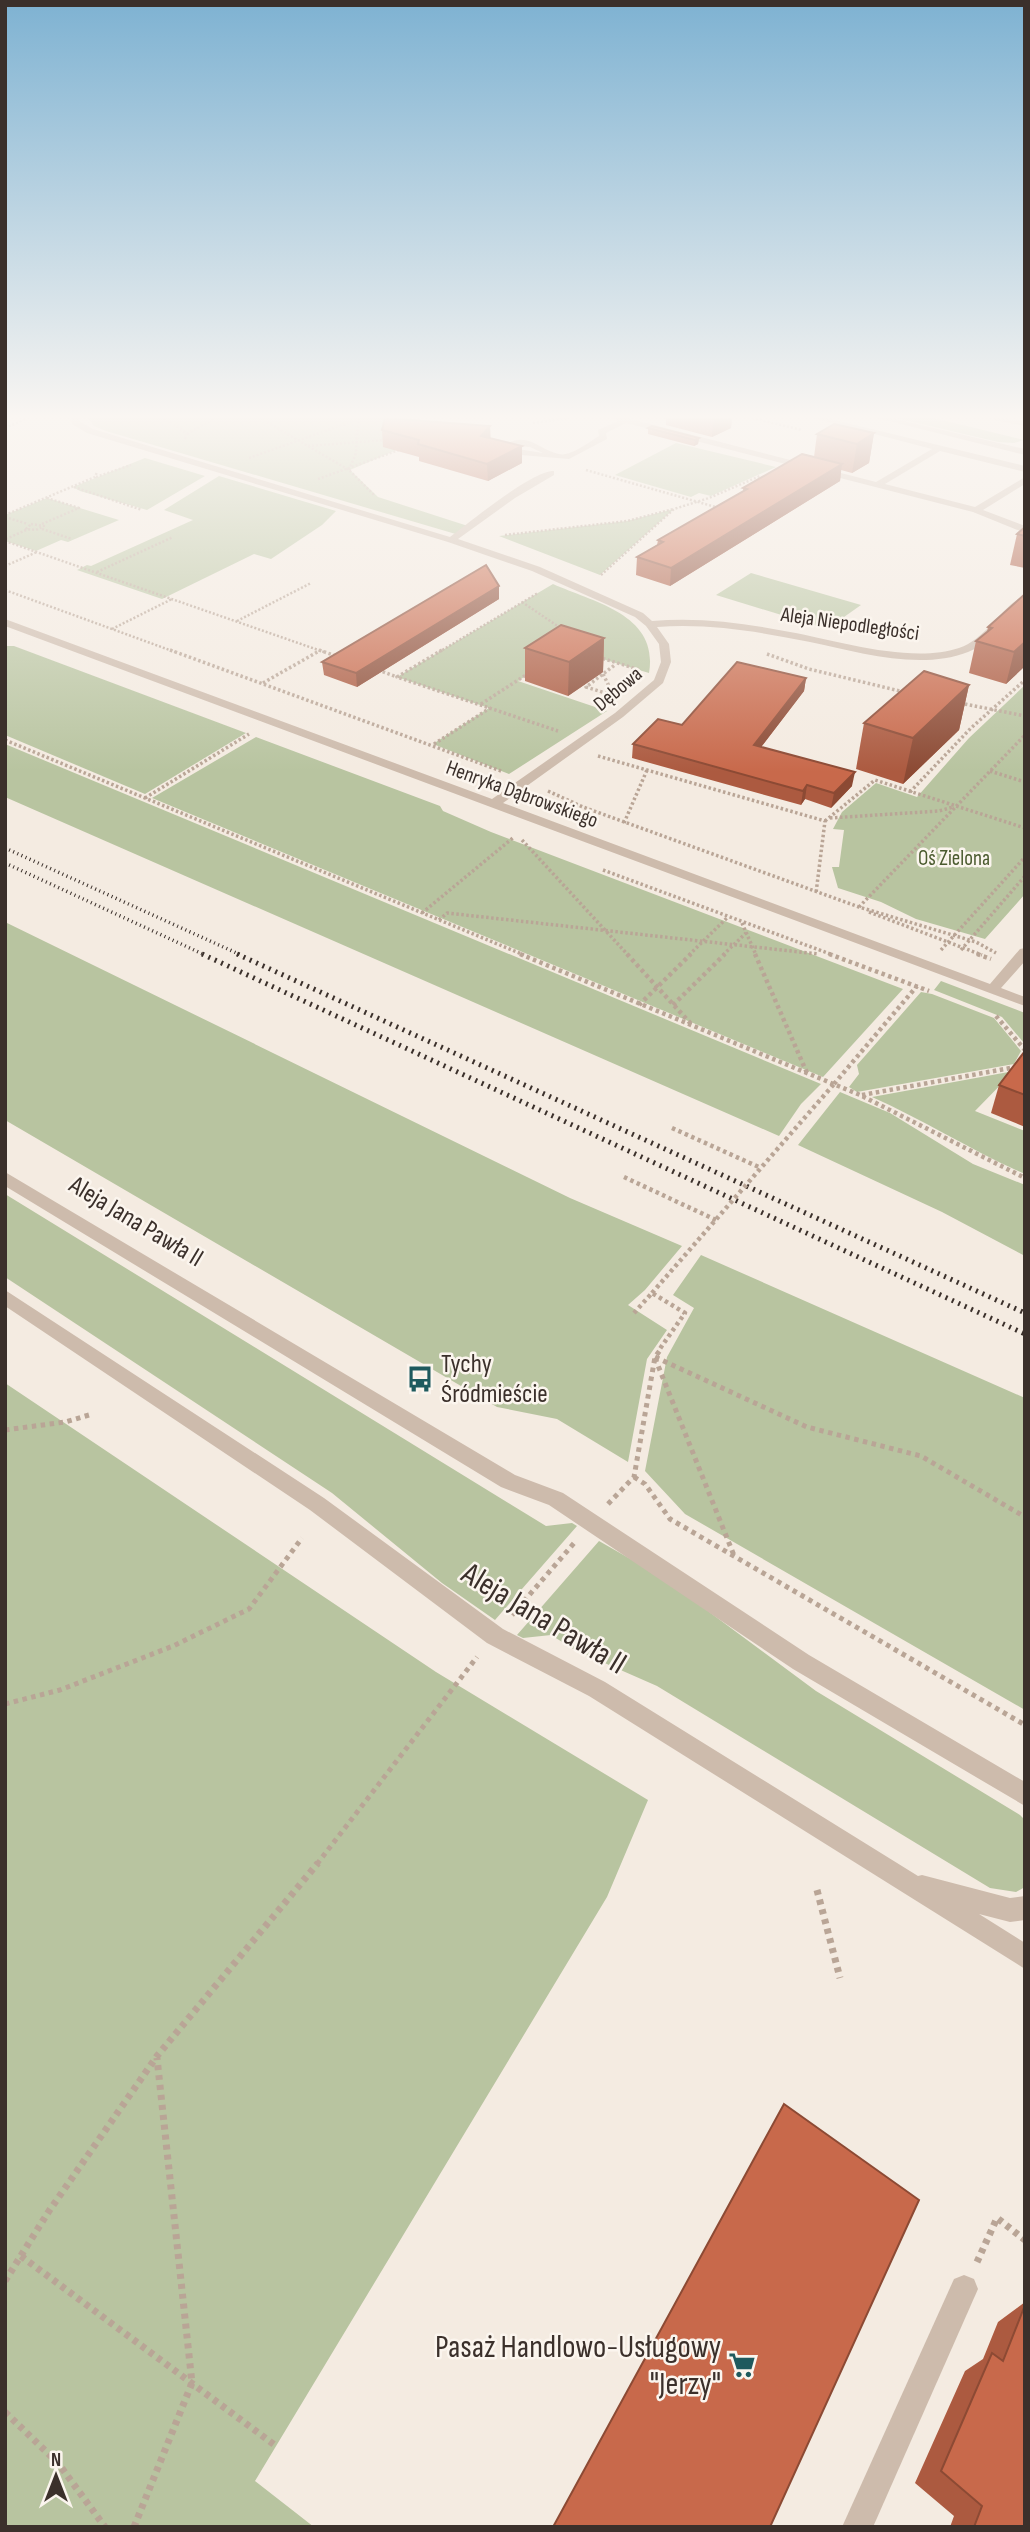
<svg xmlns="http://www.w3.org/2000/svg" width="1030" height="2532" viewBox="0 0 1030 2532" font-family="'Sofia Sans Condensed',sans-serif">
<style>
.green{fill:#b8c4a0}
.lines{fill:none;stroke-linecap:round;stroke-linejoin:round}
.path-far4{stroke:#b9a596;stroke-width:2.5;stroke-dasharray:2 2;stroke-linecap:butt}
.path-far3{stroke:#b9a596;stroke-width:3.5;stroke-dasharray:2.5 2.5;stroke-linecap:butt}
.path-far2{stroke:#b9a596;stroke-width:4.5;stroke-dasharray:3.5 3.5;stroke-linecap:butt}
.path-far1{stroke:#b9a596;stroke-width:5;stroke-dasharray:4.5 4.5;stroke-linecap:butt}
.path{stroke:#b9a596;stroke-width:7;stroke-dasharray:5 5;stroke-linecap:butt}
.minor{fill:#cdbbac;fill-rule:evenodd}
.rail-far1{stroke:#3b302b;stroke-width:3.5;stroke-dasharray:1 3.5;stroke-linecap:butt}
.rail{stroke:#3b302b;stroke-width:5;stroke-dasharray:2 5;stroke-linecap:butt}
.path-bridge{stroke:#b9a596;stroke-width:4.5;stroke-dasharray:3.5 3.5;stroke-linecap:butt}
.wall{fill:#ac5a40}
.shaded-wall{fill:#8c4a34}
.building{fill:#c8694b;stroke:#8c4a34;stroke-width:2}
.labels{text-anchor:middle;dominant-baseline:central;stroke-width:5;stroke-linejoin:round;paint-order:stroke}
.far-street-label{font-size:21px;fill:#3b302b;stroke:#fbf5ee}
.far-park-label{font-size:21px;fill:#4a5a2e;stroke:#fbf5ee}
.street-label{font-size:26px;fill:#3b302b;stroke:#fbf5ee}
.poi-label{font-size:26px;fill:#3b302b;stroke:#fbf5ee;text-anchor:start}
.near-street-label{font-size:32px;fill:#3b302b;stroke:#fbf5ee}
.near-poi-label{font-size:32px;fill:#3b302b;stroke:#fbf5ee;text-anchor:end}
</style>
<rect width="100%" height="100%" fill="#f4ebe1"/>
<g class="green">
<path d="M 88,418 L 381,418 L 392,421 L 420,440 L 350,470 L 378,497 L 471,527 L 459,535 L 106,431 L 94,426 Z"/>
<path d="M 896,418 L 934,418 L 1024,440 L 1014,443 L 998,442 Z"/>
<path d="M 676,443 L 776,467 L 711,496 L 699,493 L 691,497 L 615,475 Z"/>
<path d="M 145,458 L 205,476 L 147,510 L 80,491 L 73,487 Z"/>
<path d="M 219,476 L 336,511 L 322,525 L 271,559 L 254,554 L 162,599 L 77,570 L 87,565 L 91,566 L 193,520 L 164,510 Z"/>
<path d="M 47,498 L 119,520 L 68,542 L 61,540 L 36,551 L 5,541 L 5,515 Z"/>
<path d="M 674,509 L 600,575 L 499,536 L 627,521 Z"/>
<path d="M 751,573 L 861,605 L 827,629 L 716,595 Z"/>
<path d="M 553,584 C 596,603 659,615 649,673 L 579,652 L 561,653 L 518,681 L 607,711 L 509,774 L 433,744 L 489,708 L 397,677 Z"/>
<path d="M 5,646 L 14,646 L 246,733 L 145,794 L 5,735 Z"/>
<path d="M 1025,685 L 1025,894 L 985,939 L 916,919 L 881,902 L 838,888 L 832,867 L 839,867 L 844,830 L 833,829 L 842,812 L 876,783 L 917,797 L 969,738 Z"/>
<path d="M 256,737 L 440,806 L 443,811 L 491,832 L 903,989 L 823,1077 L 152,798 Z"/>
<path d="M 5,744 L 821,1084 L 801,1104 L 779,1136 L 5,797 Z"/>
<path d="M 5,922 L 570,1198 L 682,1246 L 645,1290 L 628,1305 L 667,1330 L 647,1359 L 628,1462 L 557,1419 L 497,1407 L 5,1120 Z"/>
<path d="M 941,981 L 1025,1013 L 1024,1043 L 1002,1017 L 934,990 Z"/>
<path d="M 921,992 L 932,994 L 994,1018 L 1021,1051 L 1014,1064 L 857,1092 L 849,1087 L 859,1074 L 857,1065 Z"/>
<path d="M 1014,1071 L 975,1111 L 1025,1131 L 1025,1174 C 972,1151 924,1120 872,1097 Z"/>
<path d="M 840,1092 L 890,1113 L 973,1164 L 1025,1185 L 1025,1256 L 942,1212 L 798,1145 Z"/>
<path d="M 5,1194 L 546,1526 L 572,1523 L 577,1526 L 495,1620 L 442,1583 L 332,1493 L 5,1277 Z"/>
<path d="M 701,1255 L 1025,1398 L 1025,1710 L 685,1514 L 645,1471 L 667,1357 L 694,1308 L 673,1295 Z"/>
<path d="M 5,1383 L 436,1672 L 648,1800 L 607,1897 L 255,2481 L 314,2527 L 5,2527 Z"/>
<path d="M 599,1541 L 662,1577 L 816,1691 L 1020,1815 L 1025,1820 L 1025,1887 L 1016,1892 L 990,1888 L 657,1686 L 575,1650 L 551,1635 L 523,1638 L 517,1635 Z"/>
</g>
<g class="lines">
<g class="path-far4">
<path d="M 159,418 L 173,423 L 187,434 L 184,441"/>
<path d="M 260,418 L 349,470 L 374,495"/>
<path d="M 752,418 L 802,430"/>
<path d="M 533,423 L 568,418"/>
<path d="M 5,428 L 28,418"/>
<path d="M 187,434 L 215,418"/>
<path d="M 308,446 L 386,440"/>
<path d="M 249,458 L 362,418"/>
<path d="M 349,470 L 356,453 L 358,419"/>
<path d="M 586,470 L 719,508"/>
<path d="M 96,477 L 131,465"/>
<path d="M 318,479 L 402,449"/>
<path d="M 74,487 L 142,510"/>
<path d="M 5,515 L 95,477 L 97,472"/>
<path d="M 5,517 L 28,524"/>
<path d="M 31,524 L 44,526 L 36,530 L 26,529 Z"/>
<path d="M 42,524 L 79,508 L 47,498"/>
<path d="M 42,529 L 72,539"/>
<path d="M 505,535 L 627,521 L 673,509"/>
<path d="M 6,539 L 26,530"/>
<path d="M 5,541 L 324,652"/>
<path d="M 5,566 L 37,552"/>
<path d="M 97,572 L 173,537"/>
<path d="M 601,575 L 674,509 L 709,498 L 760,476"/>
<path d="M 5,590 L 175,652"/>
<path d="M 522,602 L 562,629"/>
<path d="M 237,621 L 311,583"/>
<path d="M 112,629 L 172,599"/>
<path d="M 439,652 L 538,593"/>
</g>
<g class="path-far3">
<path d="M 170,650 L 501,771"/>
<path d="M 319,650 L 336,656"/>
<path d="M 442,650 L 397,677 L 558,731"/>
<path d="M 767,654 L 809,669 L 904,692"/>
<path d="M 598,657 L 640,670"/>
<path d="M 378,670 L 397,677"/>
<path d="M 603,674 L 612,692"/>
<path d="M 263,683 L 319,651"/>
<path d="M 612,695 L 586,687 L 616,664"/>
<path d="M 960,703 L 1025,716"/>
<path d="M 481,704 L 529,673"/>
<path d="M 5,740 L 524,955"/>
<path d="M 434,744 L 490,708"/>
<path d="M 598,756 L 825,821 L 816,893"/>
<path d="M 990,771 L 1025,782"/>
<path d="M 548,791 L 583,807 L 859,907 L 976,942 L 996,953"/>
<path d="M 910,792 L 971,728 L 1025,680"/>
<path d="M 145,798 L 249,734"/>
<path d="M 830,818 L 939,811 L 953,807"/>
<path d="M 825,821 L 875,780 L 1025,828"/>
<path d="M 624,823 L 647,770"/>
<path d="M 522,840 L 628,955"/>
<path d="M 603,870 L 833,955"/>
<path d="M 859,907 L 1025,735"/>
<path d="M 869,912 L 982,955"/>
<path d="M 422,913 L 514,837"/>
<path d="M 439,920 L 447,913 L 818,954"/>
<path d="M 742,923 L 756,955"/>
<path d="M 941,950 L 1025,857"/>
<path d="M 961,950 L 1025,876"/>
<path d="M 689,955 L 728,917"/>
<path d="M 723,955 L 746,933"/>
</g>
<g class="path-far2">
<path d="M 520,954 L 860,1095 L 1025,1178"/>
<path d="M 627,954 L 692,1025"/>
<path d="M 755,954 L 807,1073"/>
<path d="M 829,954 L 929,991"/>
<path d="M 977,954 L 991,959"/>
<path d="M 639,1005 L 691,954"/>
<path d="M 673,1005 L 725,954"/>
<path d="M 996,1016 L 1025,1050"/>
<path d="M 834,1084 L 917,986"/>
<path d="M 862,1095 L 1016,1067"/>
<path d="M 672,1128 L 761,1168"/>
<path d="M 624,1177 L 716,1220"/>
<path d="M 634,1313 L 652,1293 L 685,1313 L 659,1350"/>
</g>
<g class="path-far1">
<path d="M 655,1357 L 807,1427 L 921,1456 L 1025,1517"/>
<path d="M 655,1358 L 735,1558"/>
<path d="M 5,1430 L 65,1422 L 89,1415"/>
<path d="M 634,1477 L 645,1484 L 670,1519 L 1025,1725"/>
<path d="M 608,1504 L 634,1477 L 655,1357 L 661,1349"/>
<path d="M 512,1615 L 575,1542"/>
<path d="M 5,1704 L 60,1690 L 173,1646 L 249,1609 L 302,1538"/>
<path d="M 317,1864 L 477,1657"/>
</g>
<g class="path">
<path d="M 817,1890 L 840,1978"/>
<path d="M 21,2256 L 276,2446"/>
<path d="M 977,2262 L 997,2218 L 1025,2240"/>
<path d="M 5,2281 L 49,2211 L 157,2056 L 318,1863"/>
<path d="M 5,2412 L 58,2463 L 105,2527"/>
<path d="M 134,2527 L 192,2383 L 157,2058"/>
</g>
<g class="minor">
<path d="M 71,418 L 79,418 L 79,421 L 93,429 L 450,537 C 470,522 533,470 554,471 L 554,475 L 515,498 L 458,539 L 540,567 L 643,613 L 652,621 C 699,617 744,623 790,632 C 839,641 911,664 959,648 C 988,638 1001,606 1025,595 L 1025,604 C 1008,621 991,643 968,652 C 919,671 859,652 810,642 C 760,632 709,623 657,627 L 669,644 L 671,662 L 663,683 L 623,717 L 503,803 L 990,984 L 1020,949 L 1025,948 L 1025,961 L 1001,988 L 1025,997 L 1025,1006 L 5,626 L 5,619 L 492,799 L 615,713 L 654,680 L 661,662 L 659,644 L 646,626 L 635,617 L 532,571 L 448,542 L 87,433 L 72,424 Z"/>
<path d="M 613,418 L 627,418 L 876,482 L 932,449 L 813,418 L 826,418 L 1025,466 L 1025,472 L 940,451 L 885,484 L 975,507 L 1025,477 L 1025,484 L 983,510 L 1025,526 L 1025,533 L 973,512 L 626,423 L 606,433 L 607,439 L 569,459 L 509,454 L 502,447 C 527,429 538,450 559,454 C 570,457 589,442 599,436 L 598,430 L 618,421 ZM 515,446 L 530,447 L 543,453 L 511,448 Z"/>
<path d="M 877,418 L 891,418 L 1025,449 L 1025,455 Z"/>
<path d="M 993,418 L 1025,421 L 1025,426 L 994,420 Z"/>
<path d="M 5,1172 L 515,1475 L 563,1493 L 809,1655 L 1025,1782 L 1025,1806 L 793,1669 L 549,1505 L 501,1487 L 5,1186 Z"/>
<path d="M 5,1290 L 324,1498 L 503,1629 L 605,1682 L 918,1876 L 922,1875 L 1010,1898 L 1025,1896 L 1025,1920 L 1010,1922 L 979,1914 L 1025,1943 L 1025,1969 L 589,1696 L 487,1643 L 310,1510 L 5,1306 Z"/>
<path d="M 964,2275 L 974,2279 L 978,2289 L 873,2527 L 842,2527 L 954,2279 Z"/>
</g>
<g class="rail-far1">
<path d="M 5,848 L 241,955"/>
<path d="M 5,863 L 205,955"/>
</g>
<g class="rail">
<path d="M 202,954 L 1025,1334"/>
<path d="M 237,954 L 1025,1313"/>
</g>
<path class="path-bridge" d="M 652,1293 L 834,1084"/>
</g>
<g class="wall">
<path d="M 666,418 L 732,418 L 731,428 L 712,437 L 666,425 Z"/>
<path d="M 648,428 L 699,438 L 698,444 L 694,446 L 648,434 Z"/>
<path d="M 382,430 L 490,438 L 522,463 L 488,481 L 419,461 L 419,457 L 383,447 Z"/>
<path d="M 874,433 L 869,463 L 852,473 L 841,470 L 840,481 L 670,586 L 636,575 L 637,557 L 657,545 L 658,540 L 743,492 L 743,488 L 814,457 L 817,434 Z"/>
<path d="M 1025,527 L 1025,568 L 1010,565 L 1017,534 Z"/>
<path d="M 499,586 L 499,599 L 357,687 L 324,675 L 322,662 Z"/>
<path d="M 1025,594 L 1025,666 L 1006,684 L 969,673 L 976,641 L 987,632 L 988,627 Z"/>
<path d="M 604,638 L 603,672 L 568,696 L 525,681 L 525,648 Z"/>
<path d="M 806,678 L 804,691 L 761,747 L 852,786 L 831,808 L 805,799 L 801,805 L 632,758 L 633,744 Z"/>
<path d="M 969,685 L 959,730 L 903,784 L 856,769 L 864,723 Z"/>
<path d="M 1025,1051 L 1025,1127 L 991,1113 L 999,1085 Z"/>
<path d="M 1025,2302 L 1025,2527 L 950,2527 L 954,2516 L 915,2483 L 965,2371 L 983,2359 L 998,2322 Z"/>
</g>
<g class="shaded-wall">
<path d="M 714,418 L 732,418 L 731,428 L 712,437 Z"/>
<path d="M 490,426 L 491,443 L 481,436 Z"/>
<path d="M 874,433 L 869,463 L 852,473 L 857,444 Z"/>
<path d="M 699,438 L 698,444 L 694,446 L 695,440 Z"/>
<path d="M 522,446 L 522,463 L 488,481 L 487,464 Z"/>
<path d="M 842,464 L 840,481 L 670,586 L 671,568 Z"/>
<path d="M 499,586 L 499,599 L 357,687 L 356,673 Z"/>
<path d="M 604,638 L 603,672 L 568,696 L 569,662 Z"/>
<path d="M 1025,642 L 1025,666 L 1006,684 L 1014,652 Z"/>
<path d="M 806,678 L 804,691 L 752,759 L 754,745 Z"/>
<path d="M 969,685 L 959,730 L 903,784 L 913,738 Z"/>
<path d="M 855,772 L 852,786 L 831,808 L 834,793 Z"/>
<path d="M 807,785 L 805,799 L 801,805 L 803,791 Z"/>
</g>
<g class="building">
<path d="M 385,418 L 490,426 L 481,436 L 522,446 L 487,464 L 418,444 L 419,440 L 382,430 Z"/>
<path d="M 834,424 L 874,433 L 857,444 L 817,434 Z"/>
<path d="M 652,426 L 699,438 L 695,440 L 648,428 Z"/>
<path d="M 802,454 L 842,464 L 671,568 L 637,557 L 663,542 L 658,540 L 747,489 L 743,488 Z"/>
<path d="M 1025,527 L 1025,536 L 1017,534 Z"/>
<path d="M 486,565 L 499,586 L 356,673 L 322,662 Z"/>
<path d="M 1025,594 L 1025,642 L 1014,652 L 976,641 L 992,628 L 988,627 Z"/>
<path d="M 561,625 L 604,638 L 569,662 L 525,648 Z"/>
<path d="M 737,662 L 806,678 L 754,745 L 855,772 L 834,793 L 807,785 L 803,791 L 633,744 L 658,719 L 682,725 Z"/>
<path d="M 924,671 L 969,685 L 913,738 L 864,723 Z"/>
<path d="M 1025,1051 L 1025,1095 L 999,1085 Z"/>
<path d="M 784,2104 L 919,2200 L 770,2527 L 553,2527 Z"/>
<path d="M 1025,2305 L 1025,2527 L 974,2527 L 982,2506 L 941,2471 L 992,2353 L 1003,2361 Z"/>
</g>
<linearGradient id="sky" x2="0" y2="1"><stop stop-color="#7eb2d2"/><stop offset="0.54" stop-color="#faf6f2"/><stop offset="1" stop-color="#faf6f2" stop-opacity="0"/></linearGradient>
<rect width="1030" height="772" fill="url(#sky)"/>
<defs>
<g id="bus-bare" transform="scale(2.1)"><path d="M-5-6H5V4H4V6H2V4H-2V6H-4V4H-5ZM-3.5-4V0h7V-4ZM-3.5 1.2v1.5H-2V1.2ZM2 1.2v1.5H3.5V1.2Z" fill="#1f5a5e" stroke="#fbf5ee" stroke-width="2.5" paint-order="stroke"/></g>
<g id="supermarket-bare" transform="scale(2.1)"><path d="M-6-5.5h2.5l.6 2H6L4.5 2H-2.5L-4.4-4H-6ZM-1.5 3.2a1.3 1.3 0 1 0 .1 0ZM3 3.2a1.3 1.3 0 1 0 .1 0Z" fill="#1f5a5e" stroke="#fbf5ee" stroke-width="2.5" paint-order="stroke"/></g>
</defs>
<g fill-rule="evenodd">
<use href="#bus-bare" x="420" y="1379"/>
<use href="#supermarket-bare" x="742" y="2365"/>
</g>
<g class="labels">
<g class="far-street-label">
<text transform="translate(850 624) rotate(8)">Aleja Niepodległości</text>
<text transform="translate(618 689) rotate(-40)">Dębowa</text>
<text transform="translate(522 794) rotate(20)">Henryka Dąbrowskiego</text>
</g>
<g class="far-park-label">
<text x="954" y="858">Oś Zielona</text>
</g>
<g class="street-label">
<text transform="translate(136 1222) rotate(31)">Aleja Jana Pawła II</text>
</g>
<g class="poi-label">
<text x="441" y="1364">Tychy<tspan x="441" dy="30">Śródmieście</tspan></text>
</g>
<g class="near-street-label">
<text transform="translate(544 1619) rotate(31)">Aleja Jana Pawła II</text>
</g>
<g class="near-poi-label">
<text x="721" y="2347">Pasaż Handlowo-Usługowy<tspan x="721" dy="37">"Jerzy"</tspan></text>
</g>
</g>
<rect width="1030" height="2532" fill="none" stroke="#3b302b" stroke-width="14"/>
<g transform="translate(56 2476)" stroke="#fbf5ee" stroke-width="5" paint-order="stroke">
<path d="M0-5L12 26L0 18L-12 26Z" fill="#3b302b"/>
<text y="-10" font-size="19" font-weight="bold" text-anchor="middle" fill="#3b302b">N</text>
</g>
</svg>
